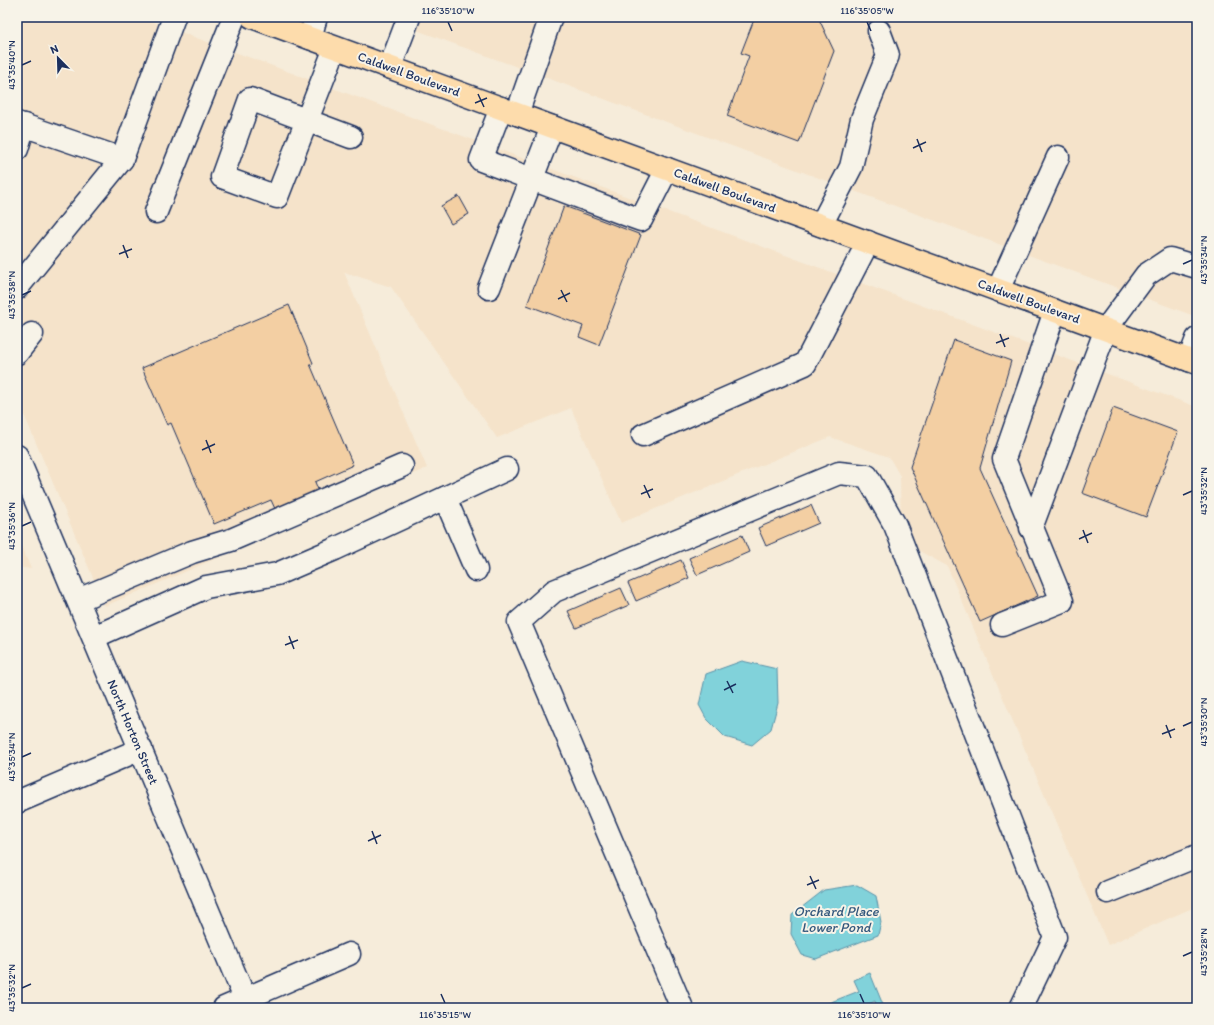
<svg xmlns="http://www.w3.org/2000/svg" width="1214" height="1025" viewBox="0 0 1214 1025" font-family="Itim,sans-serif">
<style>
.built{fill:#f5e3ca}
.water{fill:#81d2da;stroke:#5891a8}
.building{fill:#f3cfa3;stroke:#1b2f5e}
.lines{fill:none;stroke-linecap:round;stroke-linejoin:round}
.minor-casing{stroke:#1b2f5e;stroke-width:25}
.major-casing{stroke:#1b2f5e;stroke-width:25}
.minor{stroke:#f7f3e8;stroke-width:22}
.major{stroke:#fddcac;stroke-width:22}
.ticks{fill:none;stroke:#1b2f5e;stroke-width:1.5}
.labels{text-anchor:middle;dominant-baseline:central;stroke-width:4;stroke-linejoin:round;paint-order:stroke}
.street-label{font-size:13px;fill:#1b2f5e;stroke:#f7f3e8}
.water-label{font-size:14px;font-style:italic;fill:#34587d;stroke:#f7f3e8}
.neatline{fill:none;stroke:#1b2f5e;stroke-width:1.5}
.ticks-label{font-size:10px;text-anchor:middle;fill:#1b2f5e}
</style>
<rect width="100%" height="100%" fill="#f6ecda"/>
<filter id="ink" filterUnits="userSpaceOnUse"><feTurbulence type="fractalNoise" baseFrequency=".025" numOctaves="2"/><feDisplacementMap in="SourceGraphic" scale="8" xChannelSelector="R" yChannelSelector="G"/><feConvolveMatrix kernelMatrix="1 2 1 2 8 2 1 2 1" color-interpolation-filters="sRGB"/></filter>
<g filter="url(#ink)">
<g class="built">
<path d="M 21,17 L 140,17 L 1197,407 L 1197,906 L 1108,945 L 947,566 L 901,541 L 900,476 L 889,457 L 830,437 L 621,523 L 571,408 L 497,438 L 391,287 L 344,272 L 427,468 L 105,606 L 17,398 L 17,28 Z"/>
<path d="M 381,17 L 1197,17 L 1197,317 Z"/>
<path d="M 17,535 L 31,569 L 17,567 Z"/>
</g>
<g class="water">
<path d="M 742,661 L 777,669 L 778,703 L 771,729 L 752,745 L 725,737 L 706,718 L 699,705 L 706,674 Z"/>
<path d="M 857,885 L 876,896 L 881,922 L 878,935 L 816,959 L 802,955 L 791,934 L 792,915 L 824,890 Z"/>
<path d="M 870,973 L 883,1005 L 877,1007 L 875,1001 L 859,1008 L 828,1008 L 826,1004 L 859,991 L 854,980 Z"/>
</g>
<g class="building">
<path d="M 755,17 L 818,17 L 834,51 L 799,143 L 727,116 L 749,56 L 741,53 Z"/>
<path d="M 459,196 L 469,214 L 451,224 L 441,206 Z"/>
<path d="M 564,206 L 641,235 L 599,345 L 579,337 L 583,326 L 527,305 Z"/>
<path d="M 289,305 L 313,363 L 310,364 L 353,465 L 315,482 L 319,492 L 276,511 L 271,500 L 214,524 L 171,423 L 167,425 L 142,368 Z"/>
<path d="M 954,340 L 1011,361 L 980,468 L 1038,596 L 980,622 L 910,467 Z"/>
<path d="M 1113,408 L 1178,432 L 1146,517 L 1082,493 Z"/>
<path d="M 811,505 L 819,523 L 766,546 L 758,528 Z"/>
<path d="M 742,535 L 749,552 L 697,575 L 689,558 Z"/>
<path d="M 681,560 L 689,578 L 636,601 L 628,583 Z"/>
<path d="M 621,588 L 629,605 L 576,628 L 568,611 Z"/>
</g>
<g class="lines">
<g class="minor-casing">
<g id="minor">
<path d="M 310,38 L 316,17"/>
<path d="M 335,48 L 277,197 L 222,177 L 250,99 L 351,137"/>
<path d="M 390,67 L 409,17"/>
<path d="M 501,108 L 481,160 L 630,216 L 641,220 L 667,169"/>
<path d="M 517,114 L 551,17"/>
<path d="M 17,123 L 122,159"/>
<path d="M 17,149 L 24,125"/>
<path d="M 156,212 L 234,17"/>
<path d="M 821,225 L 851,167 L 862,119 L 888,55 L 879,31"/>
<path d="M 17,288 L 122,159 L 174,17"/>
<path d="M 489,288 L 552,127"/>
<path d="M 998,290 L 1058,157"/>
<path d="M 17,353 L 32,334"/>
<path d="M 1189,360 L 1197,339"/>
<path d="M 643,435 L 805,364 L 868,242"/>
<path d="M 17,456 L 249,1008"/>
<path d="M 445,498 L 476,570"/>
<path d="M 1031,528 L 1106,329 L 1146,275 L 1170,259 L 1197,267"/>
<path d="M 78,600 L 192,552 L 231,540 L 402,466"/>
<path d="M 1002,625 L 1062,601 L 1004,459 L 1055,311"/>
<path d="M 94,637 L 206,587 L 277,574 L 335,549 L 507,469"/>
<path d="M 17,802 L 141,749"/>
<path d="M 1108,892 L 1197,856"/>
<path d="M 224,1008 L 349,954"/>
<path d="M 682,1008 L 519,622 L 554,591 L 839,473 L 867,476 L 895,525 L 1055,937 L 1021,1008"/>
</g>
</g>
<g class="major-casing">
<path id="major" d="M 252,17 L 1197,363"/>
</g>
<use href="#minor" class="minor"/>
<use href="#major" class="major"/>
</g>
</g>
<path class="ticks" d="M 448,22 L 452,31M 867,22 L 871,31M 22,65 L 31,61M 478,94 L 484,107M 475,103 L 487,98M 917,139 L 922,152M 913,148 L 926,142M 123,245 L 128,258M 119,254 L 132,249M 1183,264 L 1192,260M 561,290 L 567,302M 22,295 L 31,291M 558,299 L 570,293M 1000,334 L 1005,347M 996,343 L 1009,338M 206,440 L 211,453M 202,450 L 215,444M 644,485 L 650,498M 641,494 L 653,489M 1183,495 L 1192,491M 22,526 L 31,522M 1083,530 L 1088,543M 1079,539 L 1092,533M 289,636 L 294,649M 285,645 L 298,640M 727,681 L 733,693M 724,690 L 736,684M 1166,725 L 1171,738M 1183,726 L 1192,722M 1162,734 L 1175,729M 22,757 L 31,753M 372,831 L 377,844M 368,841 L 381,835M 810,876 L 816,889M 807,885 L 819,880M 1183,956 L 1192,952M 22,988 L 31,984M 441,994 L 445,1003M 860,994 L 864,1003"/>
<g class="labels">
<g class="street-label">
<text transform="translate(409 74) rotate(20)">Caldwell Boulevard</text>
<text transform="translate(725 190) rotate(20)">Caldwell Boulevard</text>
<text transform="translate(1029 301) rotate(20)">Caldwell Boulevard</text>
<text transform="translate(133 732) rotate(67)">North Horton Street</text>
</g>
<g class="water-label">
<text x="836" y="911">Orchard Place<tspan x="836" dy="16">Lower Pond</tspan></text>
</g>
</g>
<rect width="1214" height="1025" fill="none" stroke="#f7f3e8" stroke-width="44"/>
<g transform="translate(58 58) rotate(337)" stroke="#f7f3e8" stroke-width="3" paint-order="stroke">
<path d="M0-3L7 15L0 10L-7 15Z" fill="#1b2f5e"/>
<text y="-6" font-size="11" font-weight="bold" text-anchor="middle" fill="#1b2f5e">N</text>
</g>
<rect x="22" y="22" width="1170" height="981" class="neatline"/>
<g class="ticks-label">
<text x="448" y="14">116°35'10"W</text>
<text x="867" y="14">116°35'05"W</text>
<text transform="translate(11 65) rotate(-90)" y="4">43°35'40"N</text>
<text transform="translate(1203 260) rotate(-90)" y="4">43°35'34"N</text>
<text transform="translate(11 295) rotate(-90)" y="4">43°35'38"N</text>
<text transform="translate(1203 491) rotate(-90)" y="4">43°35'32"N</text>
<text transform="translate(11 526) rotate(-90)" y="4">43°35'36"N</text>
<text transform="translate(1203 722) rotate(-90)" y="4">43°35'30"N</text>
<text transform="translate(11 757) rotate(-90)" y="4">43°35'34"N</text>
<text transform="translate(1203 952) rotate(-90)" y="4">43°35'28"N</text>
<text transform="translate(11 988) rotate(-90)" y="4">43°35'32"N</text>
<text x="445" y="1018">116°35'15"W</text>
<text x="864" y="1018">116°35'10"W</text>
</g>
</svg>
